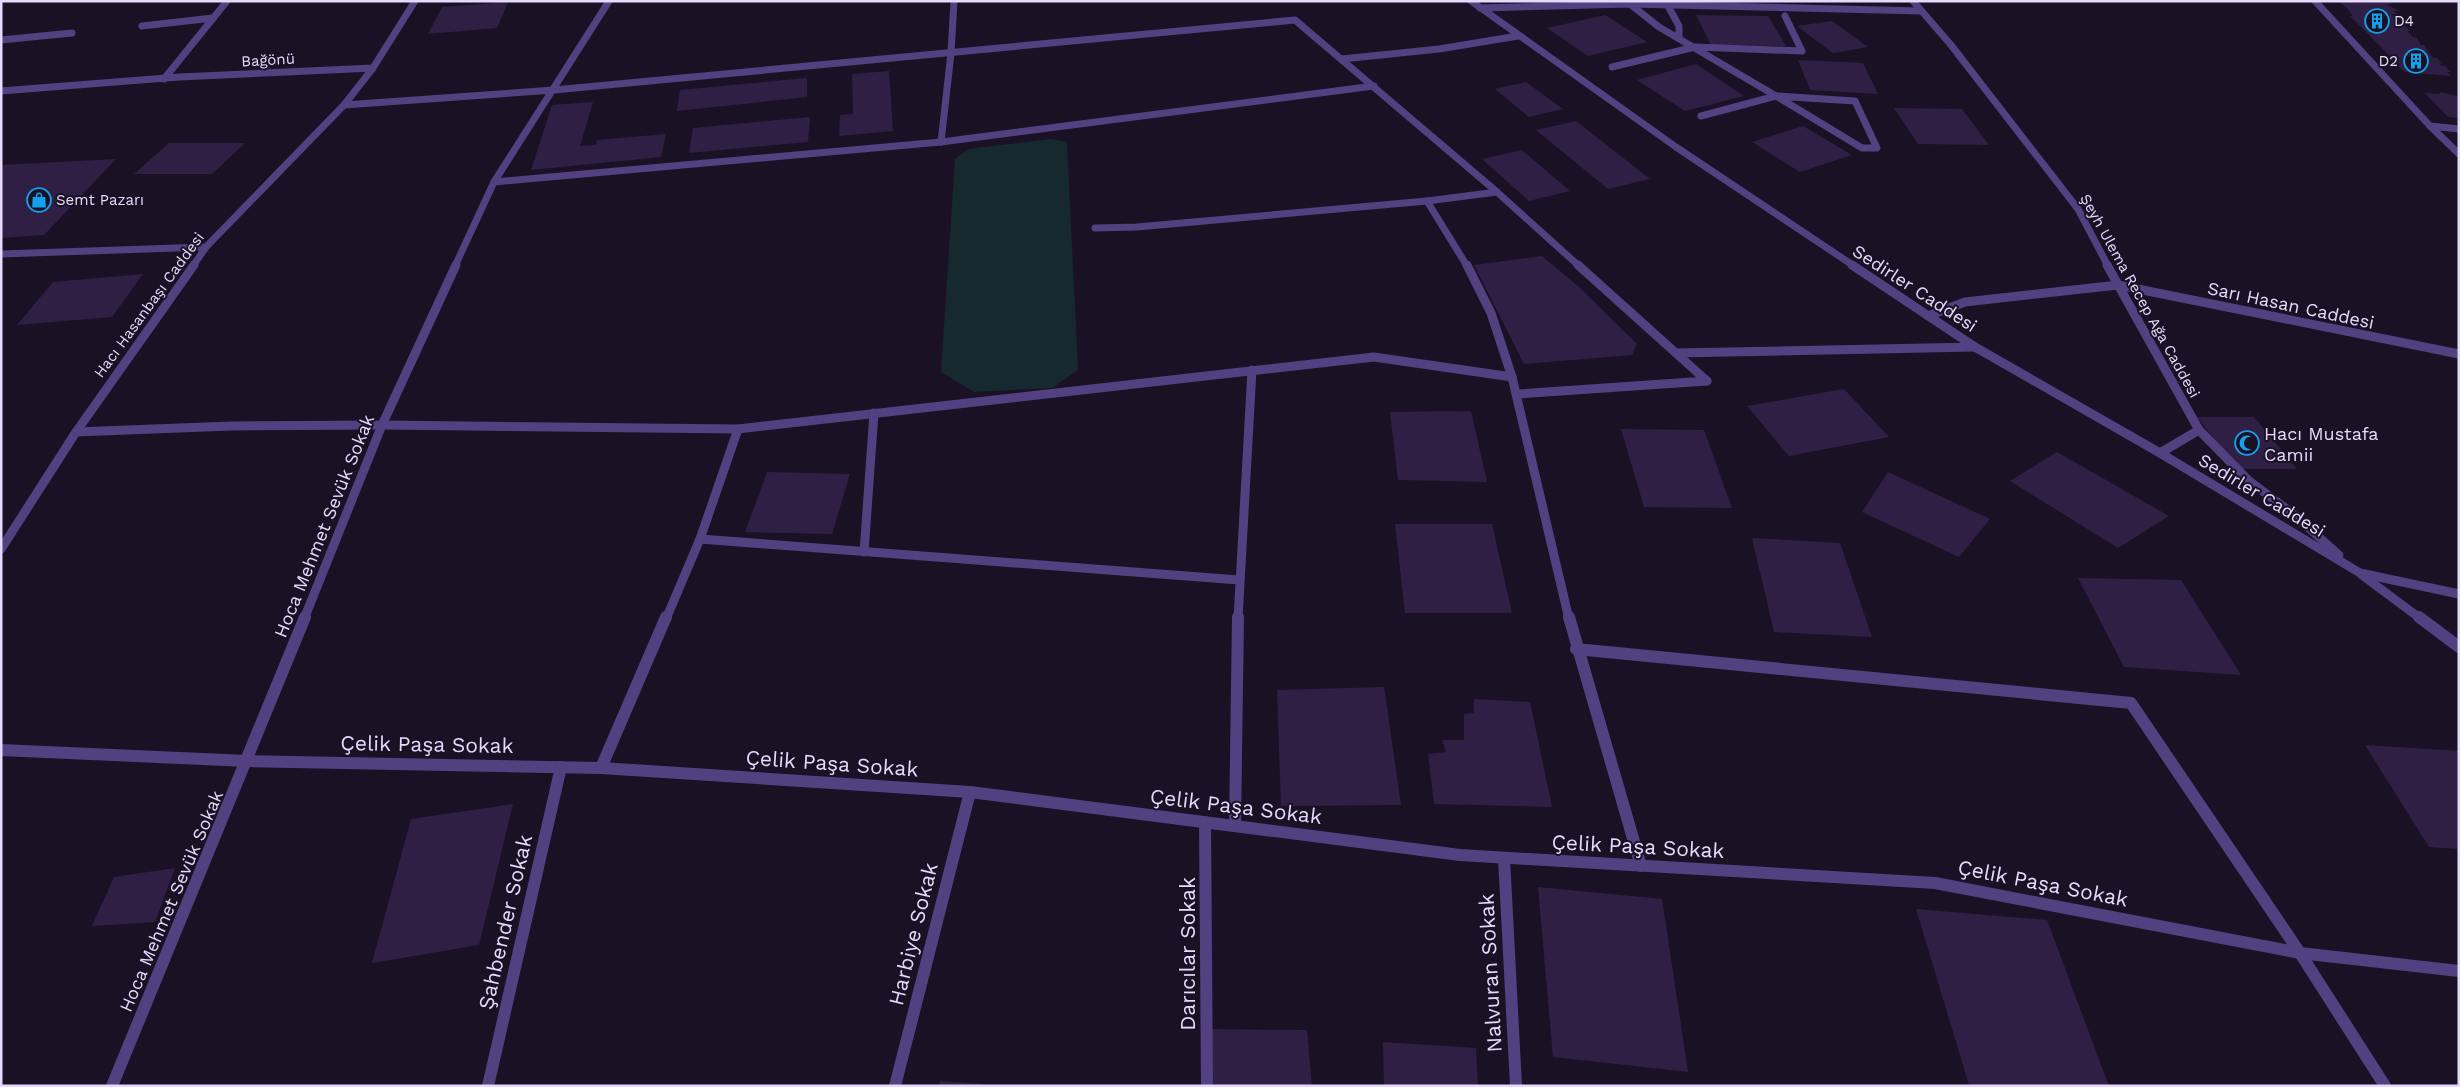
<svg xmlns="http://www.w3.org/2000/svg" width="2460" height="1087" viewBox="0 0 2460 1087" font-family="'Work Sans',sans-serif">
<style>
.green{fill:#15292f}
.building{fill:#301f45}
.lines{fill:none;stroke-linecap:round;stroke-linejoin:round}
.minor-far2{stroke:#524081;stroke-width:7}
.minor-far1{stroke:#524081;stroke-width:9}
.minor{stroke:#524081;stroke-width:12}
.tertiary-far2{stroke:#524081;stroke-width:7}
.tertiary-far1{stroke:#524081;stroke-width:9}
.tertiary{stroke:#524081;stroke-width:12}
.labels{text-anchor:middle;dominant-baseline:central;stroke-width:4;stroke-linejoin:round;paint-order:stroke}
.far-poi-label{font-size:15px;fill:#e5d9fc;stroke:#1a1125;text-anchor:start}
.far-street-label{font-size:15px;fill:#e5d9fc;stroke:#1a1125}
.street-label{font-size:18px;fill:#e5d9fc;stroke:#1a1125}
.poi-label{font-size:18px;fill:#e5d9fc;stroke:#1a1125;text-anchor:start}
.near-street-label{font-size:21px;fill:#e5d9fc;stroke:#1a1125}
</style>
<rect width="100%" height="100%" fill="#1a1125"/>
<path class="green" d="M 1051,139 L 1067,142 L 1078,370 L 1052,388 L 974,392 L 941,372 L 955,159 L 968,149 Z"/>
<g class="building">
<path d="M 2338,1 L 2389,1 L 2392,4 L 2386,4 L 2399,11 L 2394,11 L 2397,14 L 2391,14 L 2410,31 L 2407,31 L 2413,37 L 2417,38 L 2421,45 L 2424,45 L 2433,58 L 2437,58 L 2442,64 L 2439,63 L 2441,66 L 2445,66 L 2451,72 L 2447,72 L 2451,76 L 2406,72 L 2397,66 L 2387,55 L 2390,56 L 2350,16 L 2353,16 L 2349,11 L 2350,11 Z"/>
<path d="M 508,2 L 497,28 L 428,34 L 442,7 Z"/>
<path d="M 1605,15 L 1647,42 L 1588,56 L 1547,28 Z"/>
<path d="M 1696,15 L 1768,16 L 1786,46 L 1711,45 Z"/>
<path d="M 1832,21 L 1868,47 L 1833,53 L 1797,26 Z"/>
<path d="M 1798,60 L 1863,63 L 1878,94 L 1810,90 Z"/>
<path d="M 1696,64 L 1744,96 L 1685,111 L 1637,80 Z"/>
<path d="M 889,71 L 893,131 L 839,136 L 840,115 L 853,114 L 852,74 Z"/>
<path d="M 807,78 L 807,97 L 677,111 L 680,90 Z"/>
<path d="M 1526,82 L 1563,109 L 1529,117 L 1495,89 Z"/>
<path d="M 2439,92 L 2459,96 L 2459,118 L 2448,117 L 2425,93 L 2441,94 Z"/>
<path d="M 593,102 L 580,146 L 596,145 L 597,140 L 666,134 L 661,157 L 531,170 L 552,105 Z"/>
<path d="M 1894,108 L 1962,109 L 1989,145 L 1918,144 Z"/>
<path d="M 810,117 L 808,142 L 689,153 L 693,128 Z"/>
<path d="M 1576,121 L 1650,179 L 1608,189 L 1536,130 Z"/>
<path d="M 1803,126 L 1852,155 L 1800,172 L 1752,142 Z"/>
<path d="M 169,143 L 245,143 L 212,174 L 134,174 Z"/>
<path d="M 1522,150 L 1570,191 L 1529,201 L 1482,159 Z"/>
<path d="M 116,159 L 44,235 L 1,238 L 1,165 Z"/>
<path d="M 1542,256 L 1579,287 L 1637,344 L 1632,355 L 1524,364 L 1474,265 Z"/>
<path d="M 143,274 L 112,317 L 17,325 L 53,282 Z"/>
<path d="M 1844,389 L 1889,437 L 1789,456 L 1747,406 Z"/>
<path d="M 1471,411 L 1487,482 L 1398,480 L 1390,412 Z"/>
<path d="M 2197,417 L 2254,417 L 2297,469 L 2238,469 Z"/>
<path d="M 1621,429 L 1704,430 L 1732,508 L 1644,507 Z"/>
<path d="M 2057,452 L 2169,516 L 2118,548 L 2010,481 Z"/>
<path d="M 767,472 L 850,474 L 832,534 L 745,532 Z"/>
<path d="M 1888,472 L 1990,519 L 1959,557 L 1862,512 Z"/>
<path d="M 1395,524 L 1492,524 L 1512,613 L 1405,613 Z"/>
<path d="M 1752,538 L 1840,543 L 1872,637 L 1774,632 Z"/>
<path d="M 2078,578 L 2181,580 L 2241,675 L 2124,667 Z"/>
<path d="M 1384,687 L 1401,805 L 1281,806 L 1277,690 Z"/>
<path d="M 1474,699 L 1530,702 L 1552,807 L 1434,804 L 1428,754 L 1446,752 L 1442,740 L 1464,740 L 1464,714 L 1474,713 Z"/>
<path d="M 2365,745 L 2459,751 L 2459,849 L 2429,847 Z"/>
<path d="M 513,804 L 479,945 L 372,963 L 411,819 Z"/>
<path d="M 175,868 L 155,922 L 92,926 L 114,877 Z"/>
<path d="M 1538,887 L 1662,899 L 1688,1072 L 1553,1057 Z"/>
<path d="M 1916,909 L 2047,920 L 2109,1086 L 1969,1085 Z"/>
<path d="M 1207,1029 L 1307,1030 L 1312,1086 L 1207,1086 Z"/>
<path d="M 1383,1042 L 1476,1048 L 1478,1086 L 1384,1086 Z"/>
<path d="M 940,1081 L 983,1084 L 983,1086 L 939,1086 Z"/>
</g>
<g class="lines">
<g class="minor-far2">
<path d="M 2315,1 L 2430,126 L 2459,154"/>
<path d="M 1630,4 L 1659,27 L 1776,96"/>
<path d="M 1667,4 L 1679,26 L 1679,38"/>
<path d="M 1480,8 L 1630,4 L 1921,11"/>
<path d="M 142,26 L 213,18"/>
<path d="M 1,40 L 72,33"/>
<path d="M 1342,59 L 1439,49 L 1518,36"/>
<path d="M 1612,67 L 1695,47 L 1802,51 L 1785,16"/>
<path d="M 164,79 L 227,1"/>
<path d="M 1,91 L 179,77 L 373,68"/>
<path d="M 1776,96 L 1855,101 L 1877,148 L 1862,148 Z"/>
<path d="M 344,105 L 554,90 L 1295,20 L 1497,192 L 1579,266"/>
<path d="M 1701,116 L 1776,96"/>
<path d="M 2430,126 L 2459,129"/>
<path d="M 941,142 L 951,53 L 954,1"/>
<path d="M 494,182 L 941,142 L 1374,86"/>
<path d="M 1427,201 L 1467,266"/>
<path d="M 1095,228 L 1137,227 L 1427,201 L 1497,192"/>
<path d="M 1,254 L 206,247"/>
<path d="M 455,266 L 494,182 L 609,1"/>
</g>
<g class="minor-far1">
<path d="M 1467,265 L 1491,313 L 1512,377 L 1569,619"/>
<path d="M 1578,265 L 1707,381"/>
<path d="M 1928,316 L 1965,302 L 2118,285"/>
<path d="M 1676,353 L 1975,347"/>
<path d="M 1518,394 L 1707,381"/>
<path d="M 76,432 L 231,426 L 382,425 L 738,429 L 1374,357 L 1512,377"/>
<path d="M 700,539 L 1239,580"/>
<path d="M 864,552 L 874,413"/>
<path d="M 304,619 L 382,425 L 456,265"/>
<path d="M 666,619 L 700,539 L 738,429"/>
<path d="M 1238,619 L 1252,370"/>
</g>
<g class="minor">
<path d="M 1569,617 L 1641,866"/>
<path d="M 1576,649 L 2131,703 L 2300,953 L 2385,1086"/>
<path d="M 1,750 L 247,761 L 601,768 L 970,792 L 1460,855 L 1935,883 L 2300,953 L 2459,971"/>
<path d="M 601,768 L 666,617"/>
<path d="M 1205,822 L 1207,1086"/>
<path d="M 1235,826 L 1238,617"/>
<path d="M 1504,858 L 1516,1086"/>
<path d="M 112,1086 L 305,617"/>
<path d="M 488,1086 L 561,767"/>
<path d="M 895,1086 L 970,792"/>
</g>
<g class="tertiary-far2">
<path d="M 1471,1 L 1676,147 L 1854,266"/>
<path d="M 1913,1 L 1951,45 L 2078,209 L 2108,266"/>
<path d="M 193,266 L 206,247 L 344,105 L 373,68 L 415,1"/>
</g>
<g class="tertiary-far1">
<path d="M 1852,265 L 1975,347 L 2160,453 L 2360,573 L 2459,594"/>
<path d="M 2107,265 L 2199,430 L 2248,480 L 2293,514 L 2339,555"/>
<path d="M 2118,285 L 2459,354"/>
<path d="M 2160,453 L 2199,430"/>
<path d="M 1,549 L 76,432 L 194,265"/>
<path d="M 2362,575 L 2421,619"/>
</g>
<path class="tertiary" d="M 2419,617 L 2459,647"/>
</g>
<defs>
<g id="building-ring" transform="scale(1.25)"><circle r="9.5" fill="#1a1125" stroke="#14a1ec" stroke-width="1.5"/><path d="M-4-6H4V6H1V3H-1V6H-4ZM-2.5-4.3h1.7v1.8h-1.7ZM.8-4.3h1.7v1.8H.8ZM-2.5-1h1.7V.8h-1.7ZM.8-1h1.7V.8H.8Z" fill="#14a1ec"/></g>
<g id="shop-ring" transform="scale(1.25)"><circle r="9.5" fill="#1a1125" stroke="#14a1ec" stroke-width="1.5"/><path d="M-5-2.5h2.3a2.7 3.5 0 0 1 5.4 0H5L5.5 6h-11ZM-1.5-2.5h3a1.5 2.3 0 0 0-3 0Z" fill="#14a1ec"/></g>
<g id="mosque-ring" transform="scale(1.25)"><circle r="9.5" fill="#1a1125" stroke="#14a1ec" stroke-width="1.5"/><path d="M3.5-4.9A6 6 0 1 0 3.5 4.9A5 5 0 1 1 3.5-4.9Z" fill="#14a1ec"/></g>
</defs>
<g fill-rule="evenodd">
<use href="#building-ring" x="2377" y="21"/>
<use href="#building-ring" x="2416" y="61"/>
<use href="#shop-ring" x="39" y="200"/>
<use href="#mosque-ring" x="2247" y="443"/>
</g>
<g class="labels">
<g class="far-poi-label">
<text x="2394" y="21">D4</text>
<text x="2398" y="61" text-anchor="end">D2</text>
<text x="56" y="200">Semt Pazarı</text>
</g>
<g class="far-street-label">
<text transform="translate(268 60) rotate(-3)">Bağönü</text>
<text transform="translate(2140 296) rotate(61)">Şeyh Ulema Recep Ağa Caddesi</text>
<text transform="translate(149 305) rotate(-54)">Hacı Hasanbaşı Caddesi</text>
</g>
<g class="street-label">
<text transform="translate(1915 288) rotate(33)">Sedirler Caddesi</text>
<text transform="translate(2291 305) rotate(12)">Sarı Hasan Caddesi</text>
<text transform="translate(2262 495) rotate(31)">Sedirler Caddesi</text>
<text transform="translate(324 526) rotate(-68)">Hoca Mehmet Sevük Sokak</text>
<text transform="translate(171 901) rotate(-67)">Hoca Mehmet Sevük Sokak</text>
</g>
<g class="poi-label">
<text x="2264" y="433">Hacı Mustafa<tspan x="2264" dy="21">Camii</tspan></text>
</g>
<g class="near-street-label">
<text transform="translate(427 744) rotate(1)">Çelik Paşa Sokak</text>
<text transform="translate(832 763) rotate(4)">Çelik Paşa Sokak</text>
<text transform="translate(1236 806) rotate(7)">Çelik Paşa Sokak</text>
<text transform="translate(1638 846) rotate(3)">Çelik Paşa Sokak</text>
<text transform="translate(2043 883) rotate(11)">Çelik Paşa Sokak</text>
<text transform="translate(505 922) rotate(-77)">Şahbender Sokak</text>
<text transform="translate(913 934) rotate(-76)">Harbiye Sokak</text>
<text transform="translate(1187 954) rotate(-90)">Darıcılar Sokak</text>
<text transform="translate(1490 973) rotate(-93)">Nalvuran Sokak</text>
</g>
</g>
<rect width="2460" height="1087" fill="none" stroke="#e5d9fc" stroke-width="5"/>
</svg>
